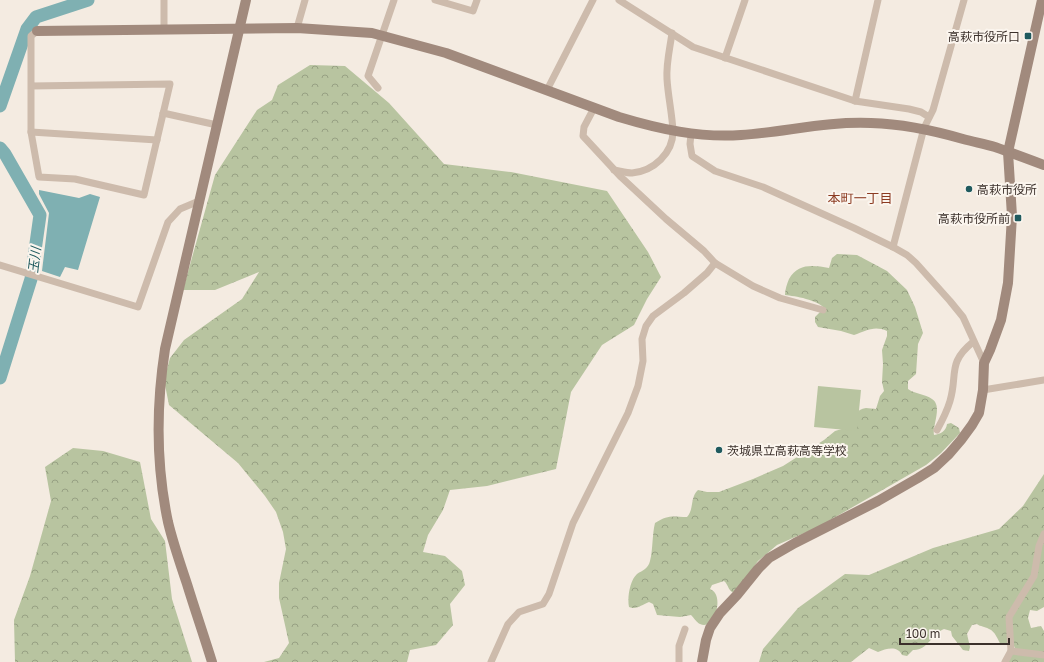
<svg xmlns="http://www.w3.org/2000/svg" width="1044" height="662" viewBox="0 0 1044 662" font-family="'Golos Text','Noto Sans JP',sans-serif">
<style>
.forest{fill:url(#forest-crowns)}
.pitch{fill:#b8c4a0}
.water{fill:#7fb0b2}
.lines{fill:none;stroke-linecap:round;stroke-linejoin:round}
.river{stroke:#7fb0b2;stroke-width:13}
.street{stroke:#cdbbac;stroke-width:7}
.secondary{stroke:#a18a7d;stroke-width:10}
.poi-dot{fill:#1f5a5e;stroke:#fbf5ee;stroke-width:1.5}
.labels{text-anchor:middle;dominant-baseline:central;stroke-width:4;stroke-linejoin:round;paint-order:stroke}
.poi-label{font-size:12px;fill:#3b302b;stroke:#fbf5ee;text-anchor:end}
.neighbourhood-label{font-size:13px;fill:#8c3b22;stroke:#fbf5ee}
.water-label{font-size:13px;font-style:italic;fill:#1f5a5e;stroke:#fbf5ee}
</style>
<defs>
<pattern id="forest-crowns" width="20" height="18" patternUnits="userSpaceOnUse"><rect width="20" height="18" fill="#b8c4a0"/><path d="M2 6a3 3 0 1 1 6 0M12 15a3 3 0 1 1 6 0" fill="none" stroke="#97a083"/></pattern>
</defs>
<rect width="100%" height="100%" fill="#f4ebe1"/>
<g class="forest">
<path d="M 310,65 L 345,66 L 389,103 L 444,164 L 511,172 L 607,191 L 648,252 L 661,277 L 647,299 L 634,325 L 602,345 L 571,392 L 556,469 L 487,486 L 450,490 L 443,510 L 428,535 L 423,552 L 445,556 L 462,571 L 465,585 L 450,604 L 453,625 L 436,645 L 410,650 L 407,662 L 264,662 L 279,658 L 289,643 L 279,598 L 279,583 L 286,549 L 283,532 L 276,512 L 265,496 L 238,463 L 169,405 L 164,380 L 170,358 L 184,340 L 242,299 L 259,272 L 215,290 L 183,290 L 215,175 L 257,110 L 272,100 L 278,85 Z"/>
<path d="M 837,254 L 857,255 L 887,271 L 907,290 L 915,307 L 923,333 L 918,344 L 916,374 L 908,381 L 908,389 C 915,394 925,394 932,399 C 943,406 932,426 934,435 C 941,434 946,431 947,424 L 951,423 L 959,428 L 960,433 L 941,453 L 926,465 L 818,527 L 777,545 L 758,561 L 735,593 C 728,592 729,585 724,581 L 712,585 L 710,589 C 712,590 714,591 715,593 C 722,603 713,631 700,624 C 697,623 694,618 691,615 L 680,617 L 657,615 L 653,604 L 649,602 C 641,605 637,610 629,607 C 627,598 630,580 637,574 C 643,570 648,569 650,561 C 653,549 652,535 655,523 C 669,514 673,517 687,517 C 694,510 690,497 698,490 L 707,492 L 719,492 L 753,479 L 783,466 L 824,440 L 835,431 L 852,426 C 854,418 856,409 866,408 C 869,408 873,409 876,409 L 880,396 L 884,391 L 882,382 L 883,364 L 882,350 L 887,336 L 887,331 C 874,325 866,331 854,335 L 841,331 L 818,327 L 815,322 L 815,317 L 824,308 C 818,300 795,296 785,295 C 785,289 787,284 789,279 C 798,263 813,265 829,268 L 832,258 Z"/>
<path d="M 73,448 L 103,451 L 140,462 L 151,519 L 165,541 L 172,599 L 192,662 L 15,662 L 14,620 L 30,576 L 51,501 L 45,467 Z"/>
<path d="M 1044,474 L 1044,607 L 1037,611 L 1030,610 L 1028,618 L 1031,628 L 1041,626 L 1044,631 L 1044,662 L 1004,662 L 1014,653 L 1015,648 L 1012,642 L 1001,645 C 998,640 995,631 989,629 C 984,626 981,627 977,624 L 972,625 L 967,634 L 970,647 L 969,651 L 963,650 L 952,636 L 951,631 L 944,629 C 932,634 927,651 913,650 L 907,656 L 902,655 C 897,645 886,649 878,652 L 869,648 L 851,662 L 759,662 L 763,649 L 798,608 L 845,574 L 869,575 L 933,548 L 999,529 L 1023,506 Z"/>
</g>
<path class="pitch" d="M 818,386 L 861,390 L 857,431 L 814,427 Z"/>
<path class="water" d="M 39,190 L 79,198 L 90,194 L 100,197 L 78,270 L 65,267 L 60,277 L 42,271 L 49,213 L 39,194 Z"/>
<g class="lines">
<g class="river">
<path d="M 0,106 L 27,29 L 36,17 L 88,0"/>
<path d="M 0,148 L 5,154 L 40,215 L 31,279 L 0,378"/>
</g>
<g class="street">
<path d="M 164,0 L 164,30"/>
<path d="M 435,0 L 473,11 L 477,0"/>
<path d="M 619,0 L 693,47 L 855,101 L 909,109 L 921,112 L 929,117"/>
<path d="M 297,28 L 305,0"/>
<path d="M 725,58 L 745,0"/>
<path d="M 31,86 L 170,84 L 144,195 L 75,179 L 39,177 L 31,132 L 31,36 L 37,31"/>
<path d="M 378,88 L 368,76 L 394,0"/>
<path d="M 547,90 L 593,0"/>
<path d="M 855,101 L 878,0"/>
<path d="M 594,108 L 584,127 L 583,136 L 621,177 L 666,219 L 704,251 L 715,263 L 753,286 L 780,298 L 823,310"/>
<path d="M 163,113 L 217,125"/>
<path d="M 31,132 L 157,140"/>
<path d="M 691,134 L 690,144 L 692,156 L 715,171 L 763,187 L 854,228 L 893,247 L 907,255 L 916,263 L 950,301 L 963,317 L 984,363"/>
<path d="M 614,170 C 620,171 627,173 632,173 C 654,171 673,153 673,131 C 672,113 668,96 667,79 C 666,63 670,48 672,33"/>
<path d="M 893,247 L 924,128 L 933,110 L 964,0"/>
<path d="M 0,265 L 138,307 L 168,222 L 180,209 L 199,201"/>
<path d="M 983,390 L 1044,380"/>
<path d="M 937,430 C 942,421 947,411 950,401 C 958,374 947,363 973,342"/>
<path d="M 1011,651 L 1044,655"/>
<path d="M 491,662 L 508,624 L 519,612 L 543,604 L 549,594 L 573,523 L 628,413 L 638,386 L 643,361 L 642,339 L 646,326 L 653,316 L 684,293 L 707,273 L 715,263"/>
<path d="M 679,662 L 679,646 L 685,629"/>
<path d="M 1005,662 L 1011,651 L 1009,617 L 1034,576 L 1039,546 L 1044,534"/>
</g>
<g class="secondary">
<path d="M 37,31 L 297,28 L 372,33 L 446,53 L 619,117 C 659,129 699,138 741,135 C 785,132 827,121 871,123 C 904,124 932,130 963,139 C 974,142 985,144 995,147 C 1012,153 1028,159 1044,165"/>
<path d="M 212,662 C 204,636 195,610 187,584 C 180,563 173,543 168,522 C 156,465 156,407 165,349 L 246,0"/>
<path d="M 702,662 L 706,640 L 710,628 L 720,613 L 737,595 L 758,569 L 769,558 L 795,543 L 878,501 L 918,478 L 934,468 L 949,454 L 961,440 L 972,425 L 979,413 L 983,390 L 984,363 L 990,350 L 1001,320 L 1008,283 L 1012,216 L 1008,152 L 1042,0"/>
</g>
</g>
<g class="poi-dot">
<rect x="1024" y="32" width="8" height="8" rx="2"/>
<circle cx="969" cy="189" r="4"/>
<rect x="1014" y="214" width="8" height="8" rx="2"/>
<circle cx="719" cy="450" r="4"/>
</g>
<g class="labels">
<g class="poi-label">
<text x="1020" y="36">高萩市役所口</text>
<text x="977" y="189" text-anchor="start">高萩市役所</text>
<text x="1010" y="218">高萩市役所前</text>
<text x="727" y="450" text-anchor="start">茨城県立高萩高等学校</text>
</g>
<g class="neighbourhood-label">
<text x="860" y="198">本町一丁目</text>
</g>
<g class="water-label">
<text transform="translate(34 260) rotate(-83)">玉川</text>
</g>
</g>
<path d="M900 638v6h109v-6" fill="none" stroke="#3b302b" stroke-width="2"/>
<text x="906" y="638" font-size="12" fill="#3b302b" stroke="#fbf5ee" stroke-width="3" paint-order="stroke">100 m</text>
</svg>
